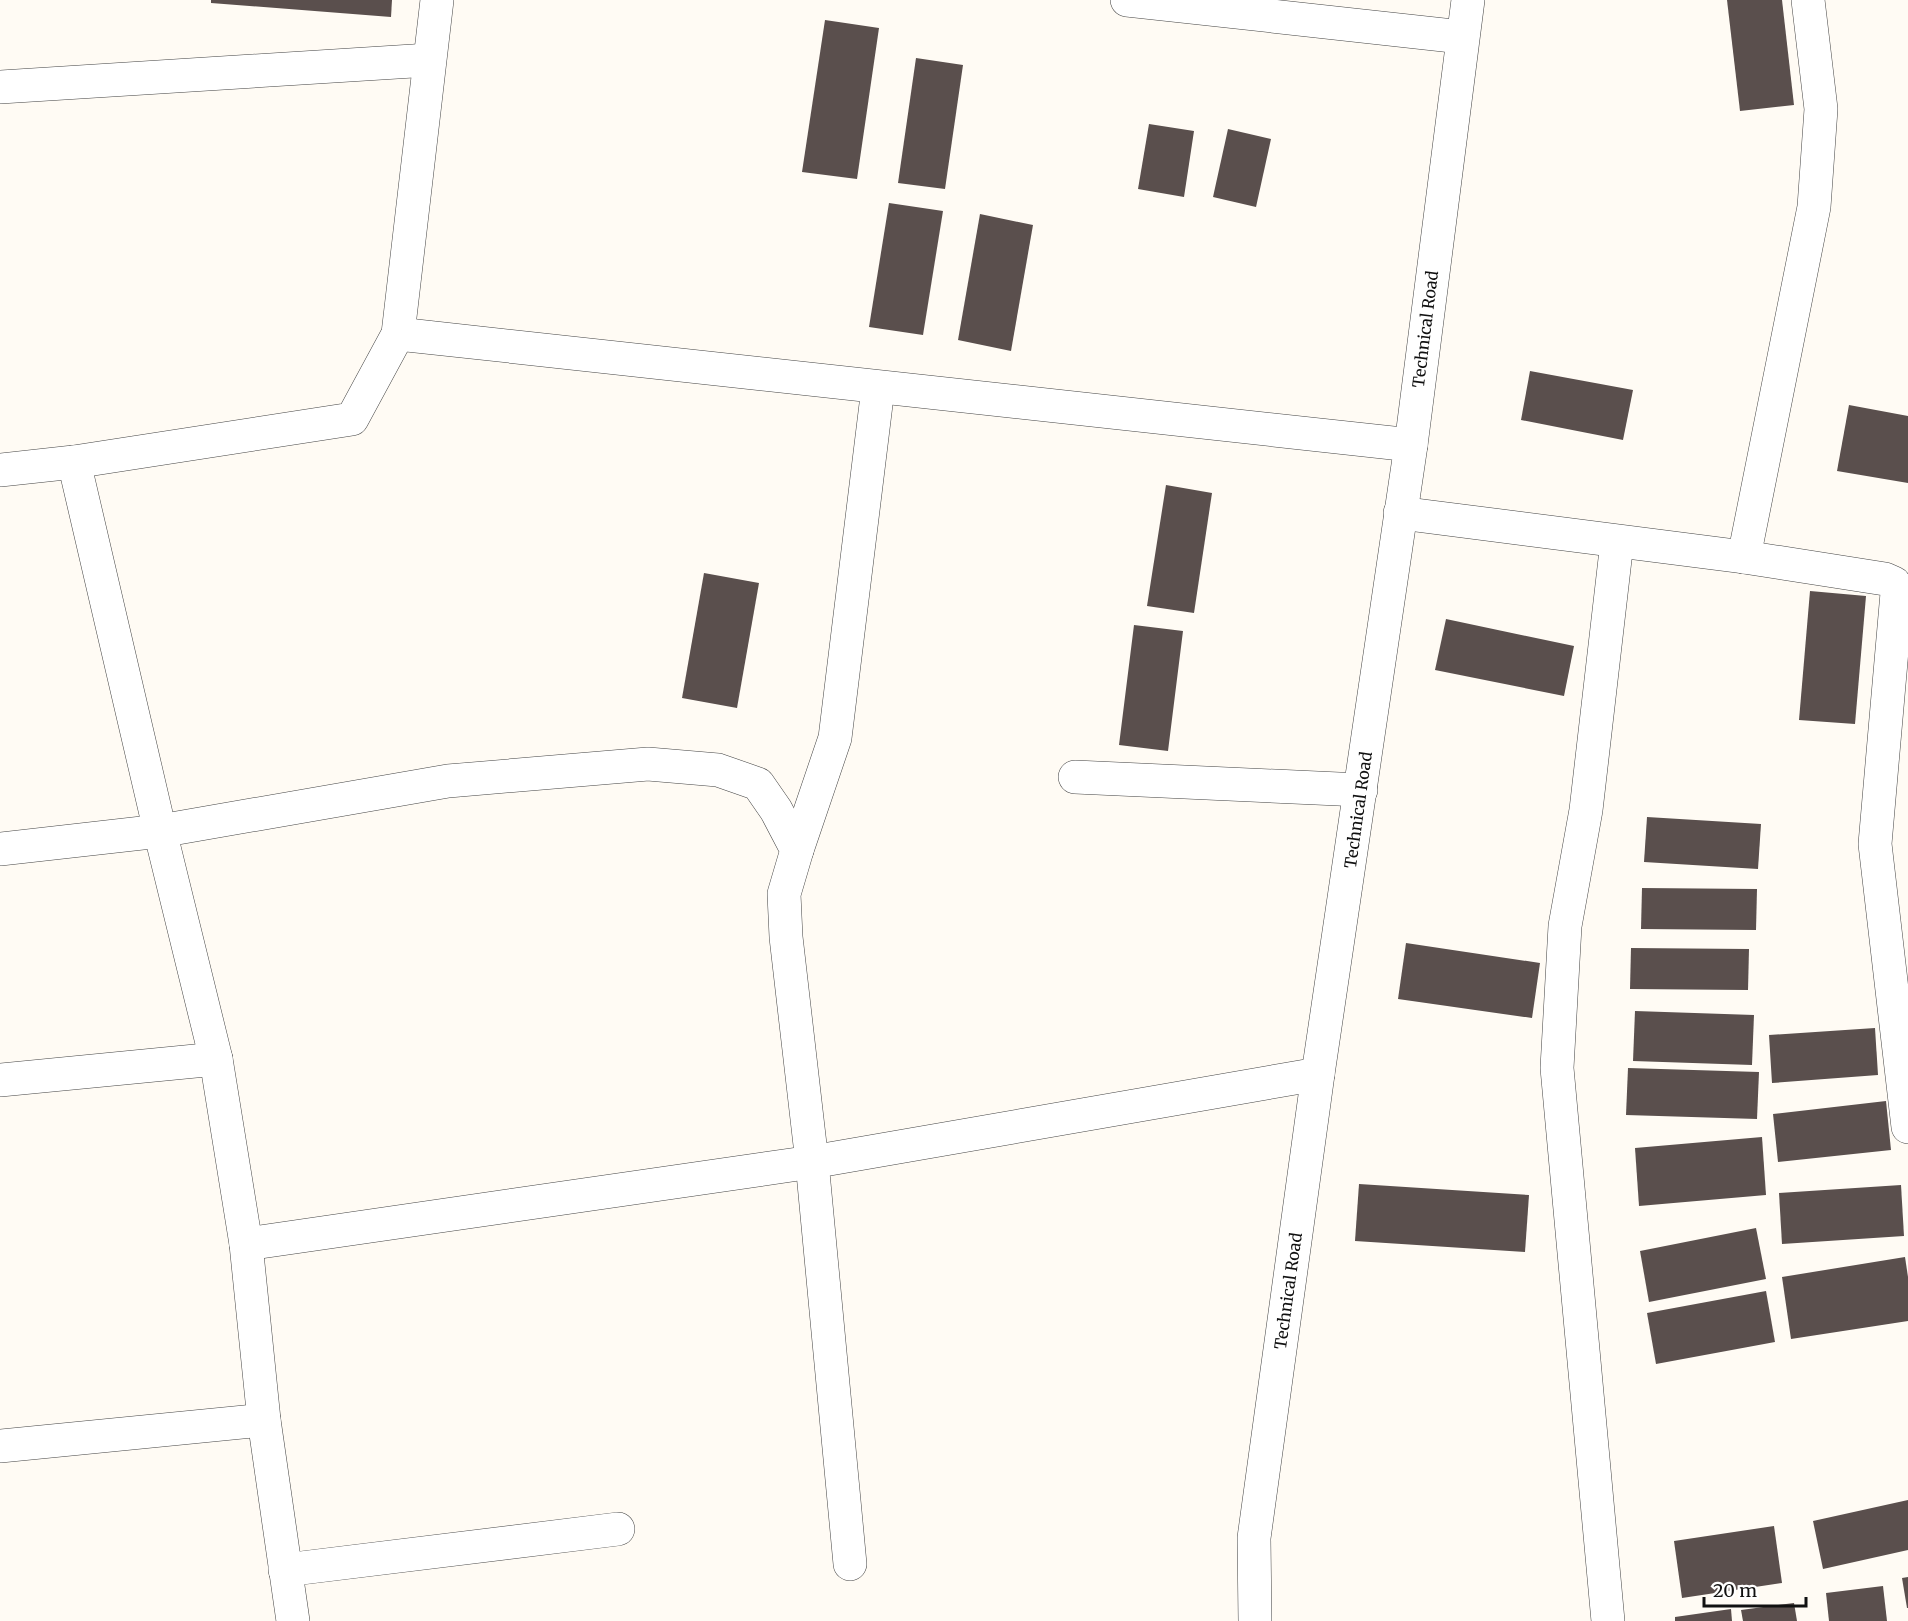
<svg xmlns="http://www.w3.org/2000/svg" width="1908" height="1621" viewBox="0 0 1908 1621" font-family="Merriweather,serif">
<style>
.building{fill:#5a4f4d}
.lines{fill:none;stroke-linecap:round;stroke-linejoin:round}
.minor-casing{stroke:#444;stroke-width:34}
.tertiary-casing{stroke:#444;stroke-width:34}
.minor{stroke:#fff;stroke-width:33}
.tertiary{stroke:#fff;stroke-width:33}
.labels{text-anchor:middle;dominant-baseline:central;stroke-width:6;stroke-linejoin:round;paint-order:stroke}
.street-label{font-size:16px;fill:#111;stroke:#fff}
</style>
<rect width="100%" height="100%" fill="#fffbf4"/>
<g class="building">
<path d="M 211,0 L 392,0 L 391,17 L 211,3 Z"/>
<path d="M 1727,0 L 1782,0 L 1794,105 L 1740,111 Z"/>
<path d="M 825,20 L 879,28 L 857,179 L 802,172 Z"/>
<path d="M 916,58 L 963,65 L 945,189 L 898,183 Z"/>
<path d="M 1149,124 L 1194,131 L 1184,197 L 1138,189 Z"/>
<path d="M 1228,129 L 1271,139 L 1256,207 L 1213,197 Z"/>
<path d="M 889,203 L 943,211 L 923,335 L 869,327 Z"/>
<path d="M 980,214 L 1033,225 L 1011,351 L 958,340 Z"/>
<path d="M 1530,371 L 1633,390 L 1623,440 L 1521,420 Z"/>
<path d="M 1849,405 L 1908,416 L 1908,483 L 1837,471 Z"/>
<path d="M 1166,485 L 1212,493 L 1194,613 L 1147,606 Z"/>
<path d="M 704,573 L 759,583 L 737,708 L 682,698 Z"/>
<path d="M 1810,591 L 1866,596 L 1855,724 L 1799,720 Z"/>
<path d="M 1446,619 L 1574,646 L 1564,696 L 1435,670 Z"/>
<path d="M 1134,625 L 1183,631 L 1168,751 L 1119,745 Z"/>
<path d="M 1647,817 L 1761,824 L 1758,869 L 1644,862 Z"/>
<path d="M 1642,888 L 1757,889 L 1756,930 L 1641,929 Z"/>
<path d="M 1406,943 L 1540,963 L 1532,1018 L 1398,999 Z"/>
<path d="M 1631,948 L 1749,949 L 1748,990 L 1630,989 Z"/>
<path d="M 1635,1011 L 1754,1015 L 1752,1065 L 1633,1061 Z"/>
<path d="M 1875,1028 L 1878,1075 L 1772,1083 L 1769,1035 Z"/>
<path d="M 1628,1068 L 1759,1072 L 1757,1119 L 1626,1115 Z"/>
<path d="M 1886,1101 L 1891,1150 L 1778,1162 L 1773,1114 Z"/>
<path d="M 1762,1137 L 1766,1195 L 1639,1206 L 1635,1148 Z"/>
<path d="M 1359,1184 L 1529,1195 L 1525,1252 L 1355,1241 Z"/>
<path d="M 1901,1185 L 1904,1236 L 1782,1244 L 1779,1193 Z"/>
<path d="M 1756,1228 L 1766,1279 L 1649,1302 L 1640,1251 Z"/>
<path d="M 1905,1257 L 1908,1277 L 1908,1321 L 1791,1339 L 1782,1277 Z"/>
<path d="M 1766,1291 L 1775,1342 L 1656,1364 L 1647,1313 Z"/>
<path d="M 1908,1500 L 1908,1550 L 1823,1569 L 1813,1521 Z"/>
<path d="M 1774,1526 L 1782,1583 L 1682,1598 L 1674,1541 Z"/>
<path d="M 1908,1577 L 1908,1608 L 1907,1608 L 1902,1578 Z"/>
<path d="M 1883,1586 L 1887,1621 L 1829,1621 L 1826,1593 Z"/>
<path d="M 1794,1603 L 1797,1621 L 1743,1621 L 1741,1610 Z"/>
<path d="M 1731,1609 L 1732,1621 L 1675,1621 L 1675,1617 Z"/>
</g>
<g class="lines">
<g class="minor-casing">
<g id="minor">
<path d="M 1127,0 L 1462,37"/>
<path d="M 0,87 L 429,60"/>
<path d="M 398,334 L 1411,445"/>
<path d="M 74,462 L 160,831 L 216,1059 L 246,1244 L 264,1420 L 293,1621"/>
<path d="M 0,470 L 74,462 L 352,419 L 398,334 L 437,0"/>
<path d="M 1400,513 L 1744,557 L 1885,579 L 1894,583 L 1897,593 L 1875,844 L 1908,1127"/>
<path d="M 1744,557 L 1814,207 L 1821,109 L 1808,0"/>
<path d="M 1075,777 L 1361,790"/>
<path d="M 0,849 L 160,831 L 448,781 L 648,764 L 718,770 L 758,784 L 776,810 L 797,850 L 784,894 L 786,937 L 812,1162 L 850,1564"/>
<path d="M 797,850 L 835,738 L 878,388"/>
<path d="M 0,1080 L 216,1059"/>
<path d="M 246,1244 L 812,1162 L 1318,1074"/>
<path d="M 0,1446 L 264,1420"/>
<path d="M 285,1570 L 618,1529"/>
<path d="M 1608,1621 L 1557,1068 L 1565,926 L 1586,810 L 1617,542"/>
</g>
</g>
<g class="tertiary-casing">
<path id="tertiary" d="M 1255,1621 L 1254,1538 L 1318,1074 L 1411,445 L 1468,0"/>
</g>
<use href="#minor" class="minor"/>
<use href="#tertiary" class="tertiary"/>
</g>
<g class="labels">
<g class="street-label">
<text transform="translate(1425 329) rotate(-83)">Technical Road</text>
<text transform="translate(1358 810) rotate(-82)">Technical Road</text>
<text transform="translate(1288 1291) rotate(-82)">Technical Road</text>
</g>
</g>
<path d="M1704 1597v9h102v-9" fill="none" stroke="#111111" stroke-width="3"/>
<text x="1713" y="1597" font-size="18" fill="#111111" stroke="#ffffff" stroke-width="4.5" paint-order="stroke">20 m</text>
</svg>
